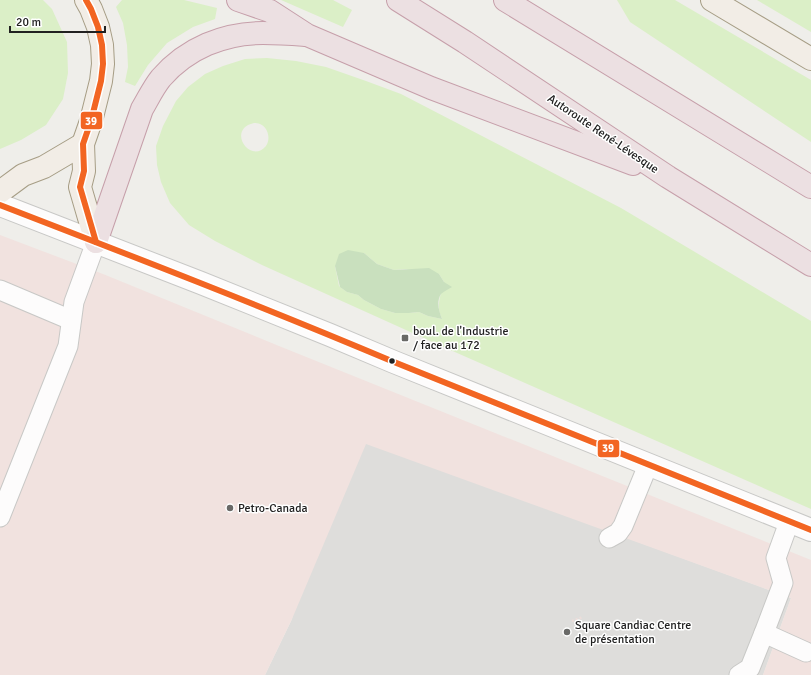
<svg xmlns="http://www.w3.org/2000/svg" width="811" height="675" viewBox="0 0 811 675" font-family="Signika,sans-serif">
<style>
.residential{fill:#dedddb}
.commercial{fill:#f1e2df}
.grass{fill:#dbefc7;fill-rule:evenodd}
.forest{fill:#c9e0be}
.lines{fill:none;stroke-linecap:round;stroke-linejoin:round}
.service-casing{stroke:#c8c8c6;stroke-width:21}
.tertiary-casing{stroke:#c8c8c6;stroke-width:24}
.primary-casing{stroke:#a69d85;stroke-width:24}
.motorway-casing{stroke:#c69faa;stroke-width:24}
.path{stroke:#ecddda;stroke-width:2.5;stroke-dasharray:2 2;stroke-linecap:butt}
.service{stroke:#fdfcfc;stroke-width:19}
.tertiary{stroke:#fdfcfc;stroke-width:22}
.primary{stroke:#f2ede6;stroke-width:22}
.motorway{stroke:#ece0e2;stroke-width:22}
.bus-1-casing{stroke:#fff;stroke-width:9}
.bus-1{stroke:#f26522;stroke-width:6}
.poi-dot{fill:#696967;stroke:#fff;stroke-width:1.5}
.bus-dot{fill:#212121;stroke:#fff;stroke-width:1.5}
.labels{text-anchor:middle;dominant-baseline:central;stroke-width:3;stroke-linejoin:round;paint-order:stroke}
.street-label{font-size:12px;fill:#212121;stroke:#fff}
.poi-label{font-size:12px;fill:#212121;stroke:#fff;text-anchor:start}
.line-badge{stroke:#fff;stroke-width:1.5}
.badge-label{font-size:11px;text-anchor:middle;font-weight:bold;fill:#fff}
</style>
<rect width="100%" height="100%" fill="#efeeea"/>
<path class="residential" d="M 329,429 L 791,598 L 763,675 L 265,675 L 292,619 Z"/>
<path class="commercial" d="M 0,235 L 103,274 L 279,346 L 811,560 L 811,675 L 763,675 L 791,598 L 366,444 L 292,619 L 265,675 L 0,675 Z"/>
<g class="grass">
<path d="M 0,0 L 43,0 L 52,9 L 67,42 L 68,73 L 63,99 L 46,125 L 21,140 L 0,149 Z"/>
<path d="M 122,0 L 184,0 L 217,8 L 215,19 L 193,27 L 167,43 L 148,65 L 135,86 L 125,82 L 128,67 L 127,45 L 123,23 L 116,7 Z"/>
<path d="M 281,0 L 333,0 L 352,10 L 343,27 Z"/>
<path d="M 617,0 L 675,0 L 811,80 L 811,142 L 630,22 Z"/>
<path d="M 757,0 L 811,0 L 811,32 Z"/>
<path d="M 267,58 L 296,61 L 326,67 L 366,81 L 401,94 L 621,208 L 811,321 L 811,509 L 448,349 L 262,265 L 215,241 L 189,225 L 170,203 L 161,182 L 157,165 L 156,146 L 163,126 L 176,101 L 188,87 L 205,74 L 223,66 L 245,59 ZM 254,123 C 256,123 258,123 260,124 C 268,127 271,139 266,146 C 250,165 226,129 254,123 ZM 364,253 L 377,264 L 394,270 L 406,269 L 439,274 L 444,282 C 442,291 438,300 439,309 C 439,312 441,316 442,319 L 428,316 L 419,312 L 409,313 L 395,313 L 381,309 L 364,300 L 358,295 L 347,292 L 339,286 L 335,266 Z"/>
</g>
<path class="forest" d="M 348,250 L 364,253 L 377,264 L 394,270 L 429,268 L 439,274 L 444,282 L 452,287 C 449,289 444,291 441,294 C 436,302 439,311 442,319 L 428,316 L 419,312 L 409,313 L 395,313 L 381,309 L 364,300 L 358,295 L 347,292 L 340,287 L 335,266 L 339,254 Z"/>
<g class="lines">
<g class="service-casing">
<g id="service">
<path d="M 0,290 L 71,320"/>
<path d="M 0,517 L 68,346 L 74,302 L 96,242"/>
<path d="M 789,522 L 776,558 L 783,583 L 764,633 L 806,652"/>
<path d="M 609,538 L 618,533 L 623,526 L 648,465"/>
<path d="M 739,675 L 750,668 L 764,633"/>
</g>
</g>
<g class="tertiary-casing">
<path id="tertiary" d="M 0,205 L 201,283 L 330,335 L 394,362 L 811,530"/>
</g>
<g class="primary-casing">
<g id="primary">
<path d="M 86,0 L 91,9 L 98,27 L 102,45 L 103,64 L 101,81 L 91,121 L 83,144 L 84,171 L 80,187 L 96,242"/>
<path d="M 712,0 L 811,59"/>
<path d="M 0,192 L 23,175 L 44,167 L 83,144"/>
</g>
</g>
<g class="motorway-casing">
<g id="motorway">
<path d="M 238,0 L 270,11 L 307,35 L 431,88 L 633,164"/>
<path d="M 398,0 L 465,42 L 668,177 L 811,265"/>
<path d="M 505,0 L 811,187"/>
<path d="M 96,242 L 142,109 C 148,99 153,88 161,78 C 187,48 224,33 263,33 C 277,33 292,34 306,35"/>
</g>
</g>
<path class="path" d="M 572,621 L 583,617"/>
<use href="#service" class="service"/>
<use href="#tertiary" class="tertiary"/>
<use href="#primary" class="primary"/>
<use href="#motorway" class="motorway"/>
<g class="bus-1-casing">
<g id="bus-1">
<path d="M 86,0 L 91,9 L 98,27 L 102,45 L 103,64 L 101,81 L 91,121 L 83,144 L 84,171 L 80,187 L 96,242"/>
<path d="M 0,205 C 132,256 264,307 394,362 L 811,530"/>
</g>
</g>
<use href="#bus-1" class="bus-1"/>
</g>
<g class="poi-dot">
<rect x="401" y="334" width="8" height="8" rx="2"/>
<circle cx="230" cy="508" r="4"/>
<circle cx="567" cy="632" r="4"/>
</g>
<circle class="bus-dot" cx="392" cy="361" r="3.5"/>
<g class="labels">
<g class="street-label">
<text transform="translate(603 134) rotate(34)">Autoroute René-Lévesque</text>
</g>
<g class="poi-label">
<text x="413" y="331">boul. de l'Industrie<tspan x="413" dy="14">/ face au 172</tspan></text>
<text x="238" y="508">Petro-Canada</text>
<text x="575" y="625">Square Candiac Centre<tspan x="575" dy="14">de présentation</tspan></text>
</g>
</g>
<g class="line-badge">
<rect x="80" y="111" width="23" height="19" rx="4" fill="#f26522"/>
<rect x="597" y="439" width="23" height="19" rx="4" fill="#f26522"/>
</g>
<g class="badge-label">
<text x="91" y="125">39</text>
<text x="608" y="452">39</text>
</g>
<path d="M10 26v6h95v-6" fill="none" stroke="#212121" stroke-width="2"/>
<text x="16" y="26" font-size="12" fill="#212121" stroke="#ffffff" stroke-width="3" paint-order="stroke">20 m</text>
</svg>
